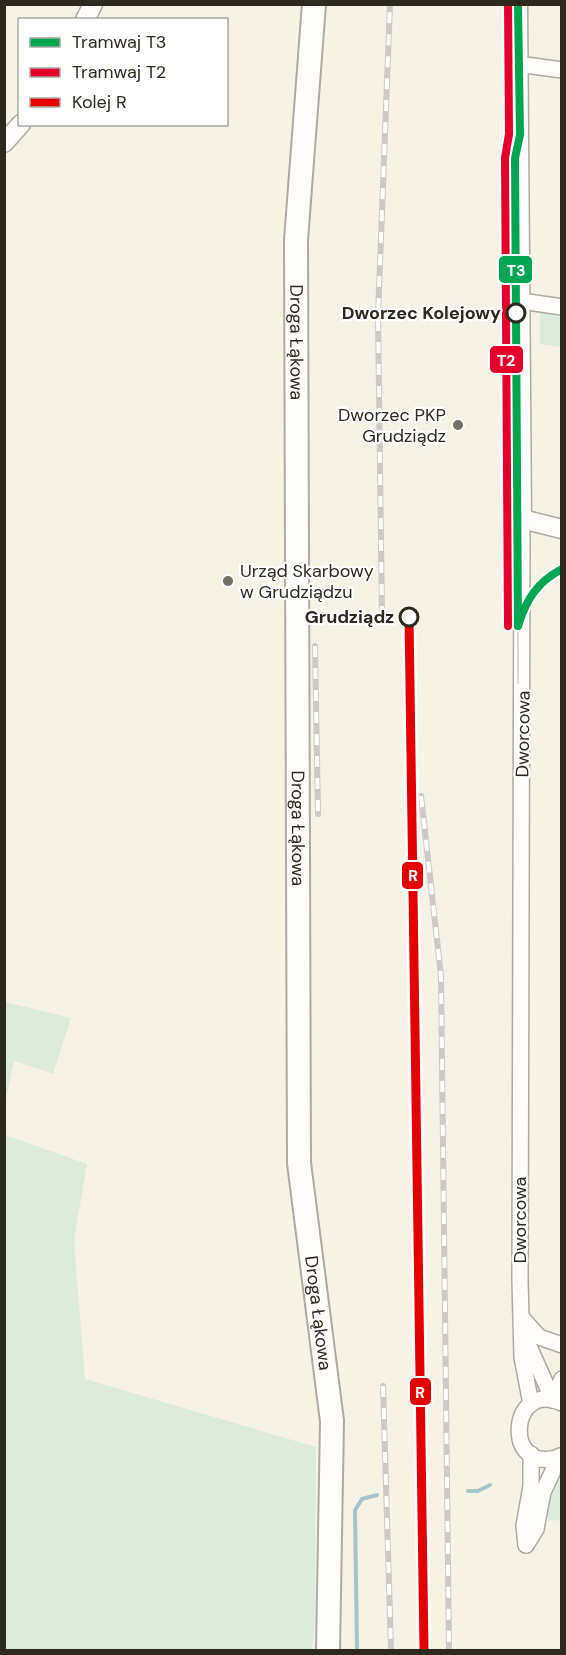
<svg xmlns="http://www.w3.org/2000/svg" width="566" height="1655" viewBox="0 0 566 1655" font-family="'DM Sans',sans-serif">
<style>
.green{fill:#ddebdc}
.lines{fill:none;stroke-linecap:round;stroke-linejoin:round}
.stream{stroke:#a6c4ca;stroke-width:4}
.minor-casing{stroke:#aeaaa0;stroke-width:18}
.tertiary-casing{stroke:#aeaaa0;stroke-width:21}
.primary-casing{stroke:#aeaaa0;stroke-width:26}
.minor{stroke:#fefdfb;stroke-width:15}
.tertiary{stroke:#fefdfb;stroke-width:18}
.primary{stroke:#fefdfb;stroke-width:22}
.tram{stroke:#cbcac7;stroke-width:1.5}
.rail-casing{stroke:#cbcac7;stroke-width:6}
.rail{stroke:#fff;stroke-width:4;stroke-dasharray:11;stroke-linecap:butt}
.rail-1-casing{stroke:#fff;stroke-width:14}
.rail-1{stroke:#e50000;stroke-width:9}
.tram-1-casing{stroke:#fff;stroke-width:12}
.tram-2-casing{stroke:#fff;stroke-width:12}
.tram-1{stroke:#00a651;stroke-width:8}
.tram-2{stroke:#e4002b;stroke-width:8}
.stop-dot{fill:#fff;stroke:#2d291e;stroke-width:3}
.poi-dot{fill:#746f64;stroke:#fff;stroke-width:2}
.labels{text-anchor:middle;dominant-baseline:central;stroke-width:4.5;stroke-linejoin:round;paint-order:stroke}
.stop-label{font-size:18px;font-weight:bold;fill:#2d291e;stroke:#fff;text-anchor:end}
.street-label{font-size:18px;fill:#2d291e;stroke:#fff}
.poi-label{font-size:18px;fill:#2d291e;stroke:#fff;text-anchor:end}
.line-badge{stroke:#fff;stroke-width:2}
.badge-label{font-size:16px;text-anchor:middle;font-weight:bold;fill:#fff}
</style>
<rect width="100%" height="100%" fill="#f7f2e6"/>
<g class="green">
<path d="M 540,312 L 561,317 L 561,347 L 540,344 Z"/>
<path d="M 5,1002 L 71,1018 L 53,1074 L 14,1061 L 5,1103 Z"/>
<path d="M 5,1135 L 87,1164 L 74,1241 L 85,1379 L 316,1447 L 315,1627 L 312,1650 L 5,1650 Z"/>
<path d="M 561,1472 L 561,1520 L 548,1521 L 548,1493 Z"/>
</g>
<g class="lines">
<g class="stream">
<path d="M 468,1491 L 478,1491 L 490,1485"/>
<path d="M 357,1650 L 355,1510 L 362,1499 L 377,1495"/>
</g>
<g class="minor-casing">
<g id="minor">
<path d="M 518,64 L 562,70"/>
<path d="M 521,301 L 562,307"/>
<path d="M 522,519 L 520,1280 L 522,1357 L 531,1404"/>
<path d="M 523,1319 L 539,1337 L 562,1345"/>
<path d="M 523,1333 L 553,1400"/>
<path d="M 553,1400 L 562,1379"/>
<path d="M 562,1403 C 508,1378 502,1479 562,1456"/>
<path d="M 526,1545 L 536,1529 L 543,1492 L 560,1456"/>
<path d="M 526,1545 L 524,1526 L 531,1486 L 531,1454"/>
</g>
</g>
<g class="tertiary-casing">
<g id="tertiary">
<path d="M 518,4 L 522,519 L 562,529"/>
<path d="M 85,20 L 93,4"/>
<path d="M 4,143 L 21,124"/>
</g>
</g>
<g class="primary-casing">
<g id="primary">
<path id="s1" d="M 314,4 L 296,240 L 299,1163 L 332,1421 L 328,1650"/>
</g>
</g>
<use href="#minor" class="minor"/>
<use href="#tertiary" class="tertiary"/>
<use href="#primary" class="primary"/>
<path class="tram" d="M 518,626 L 518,683"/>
<g class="rail-casing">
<g id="rail">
<path d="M 382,617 L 378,315 L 390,4"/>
<path d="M 315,646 L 318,814"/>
<path d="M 421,796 L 441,976 L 449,1650"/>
<path d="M 383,1386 L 391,1650"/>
</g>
</g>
<use href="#rail" class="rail"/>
<g class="rail-1-casing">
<path id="rail-1" d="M 409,617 L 424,1650"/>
</g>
<use href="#rail-1" class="rail-1"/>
<g class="tram-1-casing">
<g id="tram-1">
<path d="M 518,626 L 515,158 L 520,135 L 518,4"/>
<path d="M 518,626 C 526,600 537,582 562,569"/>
</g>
</g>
<g class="tram-2-casing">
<path id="tram-2" d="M 508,626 L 505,158 L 509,134 L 508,4"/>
</g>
<use href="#tram-1" class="tram-1"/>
<use href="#tram-2" class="tram-2"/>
</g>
<g class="stop-dot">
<circle cx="516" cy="313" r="9"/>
<circle cx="409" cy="617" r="9"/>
</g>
<g class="poi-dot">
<circle cx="458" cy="425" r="6"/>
<circle cx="228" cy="581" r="6"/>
</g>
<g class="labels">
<g class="stop-label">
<text x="501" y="313">Dworzec Kolejowy</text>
<text x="394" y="617">Grudziądz</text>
</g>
<g class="street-label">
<text stroke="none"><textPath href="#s1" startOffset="339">Droga Łąkowa</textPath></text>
<text transform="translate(523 734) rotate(-89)">Dworcowa</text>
<text stroke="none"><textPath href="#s1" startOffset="825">Droga Łąkowa</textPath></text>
<text transform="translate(520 1220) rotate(-90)">Dworcowa</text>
<text stroke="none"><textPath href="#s1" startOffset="1311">Droga Łąkowa</textPath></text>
</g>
<g class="poi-label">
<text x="446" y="415">Dworzec PKP<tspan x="446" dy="21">Grudziądz</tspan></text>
<text x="240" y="571" text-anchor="start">Urząd Skarbowy<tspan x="240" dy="21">w Grudziądzu</tspan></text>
</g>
</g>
<g class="line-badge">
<rect x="498" y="255" width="35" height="29" rx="6" fill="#00a651"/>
<rect x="489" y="345" width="35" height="29" rx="6" fill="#e4002b"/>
<rect x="401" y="861" width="23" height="29" rx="6" fill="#e50000"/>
<rect x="409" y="1377" width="23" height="29" rx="6" fill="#e50000"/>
</g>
<g class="badge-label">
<text x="516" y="276">T3</text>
<text x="506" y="366">T2</text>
<text x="413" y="881">R</text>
<text x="420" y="1398">R</text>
</g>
<rect width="566" height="1655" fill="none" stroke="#2d291e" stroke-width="12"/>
<rect x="18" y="18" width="210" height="108" fill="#ffffff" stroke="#aba9a5" stroke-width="1.5"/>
<rect x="30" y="38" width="30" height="9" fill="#00a651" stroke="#aba9a5" stroke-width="1.5"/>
<text x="72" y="48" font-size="18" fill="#2d291e">Tramwaj T3</text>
<rect x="30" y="68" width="30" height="9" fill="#e4002b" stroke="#aba9a5" stroke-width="1.5"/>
<text x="72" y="78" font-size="18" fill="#2d291e">Tramwaj T2</text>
<rect x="30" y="98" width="30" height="9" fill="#e50000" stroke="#aba9a5" stroke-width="1.5"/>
<text x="72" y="108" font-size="18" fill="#2d291e">Kolej R</text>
</svg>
